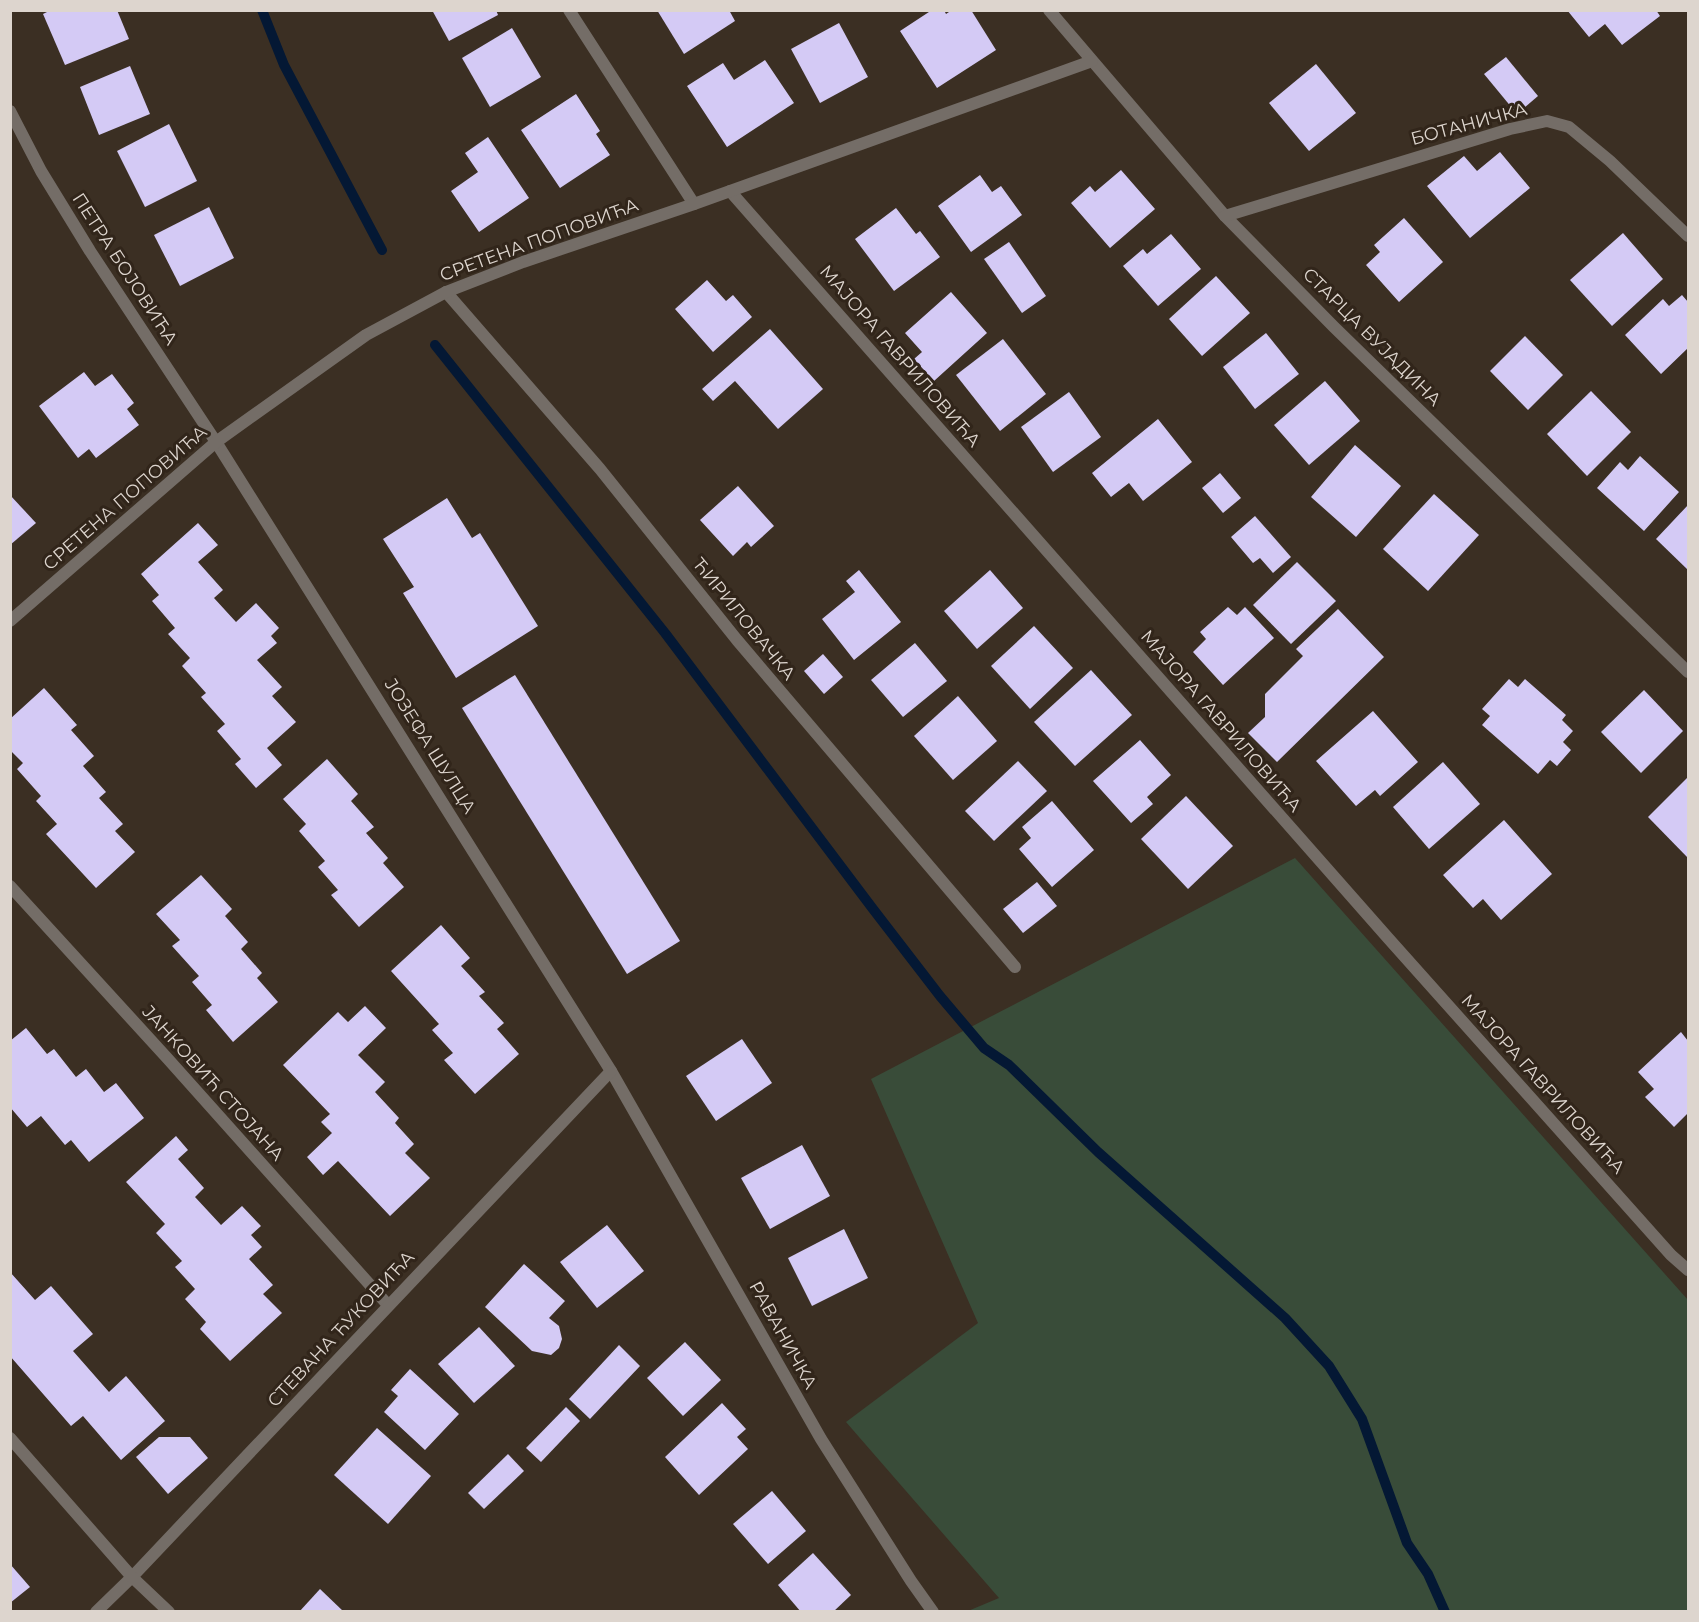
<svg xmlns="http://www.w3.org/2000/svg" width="1699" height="1622" viewBox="0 0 1699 1622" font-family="Montserrat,sans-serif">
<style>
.green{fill:#394c39}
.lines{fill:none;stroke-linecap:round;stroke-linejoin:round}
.stream{stroke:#041834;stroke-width:10}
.building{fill:#d4caf5}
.minor{stroke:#746d67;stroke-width:12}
.tertiary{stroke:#746d67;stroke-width:12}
.labels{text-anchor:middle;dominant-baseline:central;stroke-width:6;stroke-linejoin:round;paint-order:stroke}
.street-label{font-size:18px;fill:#ddd5ce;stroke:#31251a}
</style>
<rect width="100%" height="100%" fill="#3b2f23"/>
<path class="green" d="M 1295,858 L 1688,1300 L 1688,1611 L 968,1611 L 999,1598 L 846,1422 L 978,1323 L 871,1079 Z"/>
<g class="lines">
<g class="stream">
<path d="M 262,10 L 284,65 L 382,250"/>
<path d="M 435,345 L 665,633 L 873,909 L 940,996 L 984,1048 L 1009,1065 L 1098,1152 L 1285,1318 L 1329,1366 L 1362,1419 L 1407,1543 L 1428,1574 L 1445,1612"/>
</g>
</g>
<g class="building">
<path d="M 51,10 L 117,10 L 129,39 L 65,65 L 43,14 Z"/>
<path d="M 432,10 L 496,10 L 498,15 L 449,41 Z"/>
<path d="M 657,10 L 729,10 L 735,21 L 684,54 Z"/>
<path d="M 932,10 L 944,10 L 946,14 L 952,10 L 971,10 L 996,50 L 937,88 L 900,31 Z"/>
<path d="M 1567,10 L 1656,10 L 1660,16 L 1622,45 L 1605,24 L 1589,37 Z"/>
<path d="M 839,23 L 868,77 L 820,103 L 791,49 Z"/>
<path d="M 512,28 L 541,77 L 490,107 L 462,58 Z"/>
<path d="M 1506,57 L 1538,96 L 1517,114 L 1484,74 Z"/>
<path d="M 765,60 L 794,103 L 727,147 L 687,86 L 723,63 L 734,80 Z"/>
<path d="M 1316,64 L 1356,113 L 1309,151 L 1269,103 Z"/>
<path d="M 130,66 L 150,114 L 99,135 L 80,87 Z"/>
<path d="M 576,94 L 600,131 L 596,134 L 610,155 L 560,188 L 521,130 Z"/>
<path d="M 169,124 L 197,181 L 145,207 L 117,151 Z"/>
<path d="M 488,137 L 529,198 L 479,232 L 451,191 L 478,172 L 465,153 Z"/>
<path d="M 1500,152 L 1530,188 L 1470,238 L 1427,186 L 1464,156 L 1477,171 Z"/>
<path d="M 1121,170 L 1155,209 L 1110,248 L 1071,203 L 1090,186 L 1095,192 Z"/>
<path d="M 980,175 L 992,192 L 1001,186 L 1022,215 L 971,252 L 938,206 Z"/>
<path d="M 209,207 L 234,258 L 180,286 L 154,235 Z"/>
<path d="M 896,208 L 916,234 L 920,231 L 940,257 L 894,291 L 855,239 Z"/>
<path d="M 1404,218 L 1443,262 L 1399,302 L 1366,265 L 1380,252 L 1374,245 Z"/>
<path d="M 1623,233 L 1663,279 L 1612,326 L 1570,280 Z"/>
<path d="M 1171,234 L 1201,269 L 1158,306 L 1123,266 L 1143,249 L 1147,254 Z"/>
<path d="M 1009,242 L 1046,296 L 1022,313 L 984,259 Z"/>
<path d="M 1216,276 L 1250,313 L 1202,356 L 1169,319 Z"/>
<path d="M 707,280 L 726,301 L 733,295 L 752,317 L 713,352 L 675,309 Z"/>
<path d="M 951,292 L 987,333 L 934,381 L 914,359 L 922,352 L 905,333 Z"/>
<path d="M 1682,295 L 1688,302 L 1688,348 L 1661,374 L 1625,335 L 1663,299 L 1669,306 Z"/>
<path d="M 770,329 L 823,389 L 778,429 L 735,381 L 713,401 L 702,389 Z"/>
<path d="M 1266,333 L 1299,374 L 1255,409 L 1223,367 Z"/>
<path d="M 1525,336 L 1563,375 L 1528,410 L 1490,371 Z"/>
<path d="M 1003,339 L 1046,394 L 1000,431 L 956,375 Z"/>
<path d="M 84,372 L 95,386 L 112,374 L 134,403 L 127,409 L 139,425 L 96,458 L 89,449 L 78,458 L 39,406 Z"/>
<path d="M 1325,381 L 1360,421 L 1309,465 L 1274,425 Z"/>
<path d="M 1591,391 L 1631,432 L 1587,476 L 1547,434 Z"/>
<path d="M 1069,392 L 1101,437 L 1053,472 L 1021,427 Z"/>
<path d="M 1158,419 L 1192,462 L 1143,501 L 1129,483 L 1111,497 L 1092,473 Z"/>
<path d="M 1355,445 L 1401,486 L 1356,537 L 1311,497 Z"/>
<path d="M 1640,456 L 1679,492 L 1644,531 L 1597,488 L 1620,462 L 1628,470 Z"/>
<path d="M 1220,473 L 1241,498 L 1223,513 L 1202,488 Z"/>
<path d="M 738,486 L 774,526 L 751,547 L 747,542 L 733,556 L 700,520 Z"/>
<path d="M 1434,494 L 1479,535 L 1428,591 L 1383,549 Z"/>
<path d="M 10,495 L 36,523 L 10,545 Z"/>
<path d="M 447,498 L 472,538 L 480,533 L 538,626 L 456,678 L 403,593 L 414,587 L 383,539 Z"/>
<path d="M 1688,505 L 1688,570 L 1656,539 Z"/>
<path d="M 1255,516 L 1291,557 L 1273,573 L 1260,558 L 1253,563 L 1231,537 Z"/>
<path d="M 198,523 L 218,545 L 198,562 L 223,590 L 214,598 L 236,622 L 256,603 L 279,628 L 271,636 L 277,643 L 257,660 L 282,687 L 272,696 L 296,722 L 267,748 L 282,765 L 256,788 L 235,764 L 241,759 L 217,731 L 225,724 L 201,697 L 206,693 L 182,666 L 190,658 L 168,634 L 175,628 L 152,601 L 159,595 L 141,574 Z"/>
<path d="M 1297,562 L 1336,601 L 1291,644 L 1253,605 Z"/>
<path d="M 859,570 L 901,622 L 854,660 L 822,619 L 855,592 L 846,581 Z"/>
<path d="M 990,570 L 1023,608 L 977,649 L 944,611 Z"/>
<path d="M 1228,607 L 1237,615 L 1245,607 L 1274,638 L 1223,685 L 1193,652 L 1206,639 L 1200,632 Z"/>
<path d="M 1338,609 L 1384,657 L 1277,762 L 1248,733 L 1265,717 L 1265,694 L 1303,656 L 1296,649 Z"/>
<path d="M 1034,626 L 1073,668 L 1030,709 L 991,666 Z"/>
<path d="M 915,643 L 947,681 L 903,717 L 871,680 Z"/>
<path d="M 823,654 L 843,677 L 824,694 L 804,671 Z"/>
<path d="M 1091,670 L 1132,715 L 1075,766 L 1034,722 Z"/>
<path d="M 515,675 L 680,941 L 627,974 L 462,708 Z"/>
<path d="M 1509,679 L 1518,687 L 1525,679 L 1566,715 L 1562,720 L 1573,731 L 1563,742 L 1571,750 L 1557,766 L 1550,760 L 1538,774 L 1482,725 L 1490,716 L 1482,709 Z"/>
<path d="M 44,688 L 77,725 L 71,730 L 94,756 L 83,766 L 106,792 L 99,798 L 123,824 L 115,831 L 135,852 L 96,888 L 46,834 L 57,824 L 36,801 L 41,796 L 17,769 L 23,763 L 10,750 L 10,719 Z"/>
<path d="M 1644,690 L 1683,731 L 1641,773 L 1601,732 Z"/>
<path d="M 958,696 L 997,741 L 953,780 L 914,736 Z"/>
<path d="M 1373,711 L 1418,762 L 1380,796 L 1375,790 L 1356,806 L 1316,761 Z"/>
<path d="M 1140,740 L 1171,775 L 1147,797 L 1153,804 L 1131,823 L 1093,781 Z"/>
<path d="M 327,759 L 358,794 L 351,801 L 374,827 L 366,833 L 388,858 L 383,863 L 404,887 L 359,927 L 331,895 L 338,890 L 318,867 L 325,861 L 299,831 L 306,824 L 283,799 Z"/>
<path d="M 1018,761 L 1047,791 L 994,841 L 965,811 Z"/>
<path d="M 1443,762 L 1480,804 L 1429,849 L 1393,807 Z"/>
<path d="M 1688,777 L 1688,858 L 1648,817 Z"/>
<path d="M 1186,796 L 1233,846 L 1188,889 L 1141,839 Z"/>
<path d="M 1052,801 L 1094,850 L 1052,887 L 1019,849 L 1031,838 L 1022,827 Z"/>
<path d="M 1504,820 L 1552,874 L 1501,920 L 1483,899 L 1473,908 L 1443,875 Z"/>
<path d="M 201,875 L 232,909 L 225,916 L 248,942 L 241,949 L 262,973 L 257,978 L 278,1002 L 233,1042 L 206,1010 L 212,1005 L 192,982 L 199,976 L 172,946 L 180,940 L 156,914 Z"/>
<path d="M 1037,882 L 1057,906 L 1023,933 L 1003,909 Z"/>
<path d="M 441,925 L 470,958 L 461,966 L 485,992 L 479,996 L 504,1023 L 497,1029 L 519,1054 L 475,1094 L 444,1060 L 453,1053 L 432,1030 L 439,1024 L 391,971 Z"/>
<path d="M 365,1006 L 386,1028 L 358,1055 L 385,1082 L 375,1092 L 399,1118 L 395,1123 L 414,1144 L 405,1153 L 430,1178 L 390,1216 L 338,1161 L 323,1175 L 307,1157 L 332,1133 L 321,1122 L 330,1114 L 283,1065 L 338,1012 L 348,1022 Z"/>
<path d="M 26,1028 L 47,1054 L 54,1049 L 76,1077 L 86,1069 L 104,1092 L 116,1083 L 144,1118 L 89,1162 L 71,1140 L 65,1145 L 41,1116 L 27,1127 L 10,1107 L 10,1041 Z"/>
<path d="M 1681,1032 L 1688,1041 L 1688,1113 L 1674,1127 L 1645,1097 L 1654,1089 L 1638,1072 Z"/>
<path d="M 742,1039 L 772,1083 L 716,1121 L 686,1076 Z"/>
<path d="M 176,1136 L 188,1150 L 178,1159 L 204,1188 L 195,1197 L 221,1225 L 242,1206 L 261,1226 L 251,1235 L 262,1247 L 249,1259 L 273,1285 L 263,1294 L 282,1313 L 230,1361 L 200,1329 L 206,1322 L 185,1299 L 195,1289 L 175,1267 L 182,1261 L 156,1233 L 165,1224 L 126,1182 Z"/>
<path d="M 802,1145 L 830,1196 L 770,1229 L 741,1178 Z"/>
<path d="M 607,1225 L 644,1271 L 597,1308 L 560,1262 Z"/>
<path d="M 844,1229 L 868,1278 L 812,1306 L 788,1258 Z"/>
<path d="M 524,1264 L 565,1301 L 549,1318 L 559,1326 L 562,1339 L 559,1348 L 551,1355 L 532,1351 L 485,1307 Z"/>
<path d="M 10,1272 L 35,1300 L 51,1286 L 93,1334 L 73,1351 L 109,1392 L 126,1376 L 165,1421 L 121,1460 L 83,1416 L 71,1426 L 10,1356 Z"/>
<path d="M 479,1327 L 515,1366 L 474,1403 L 438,1364 Z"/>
<path d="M 685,1342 L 721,1380 L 683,1416 L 647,1378 Z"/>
<path d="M 619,1345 L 640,1366 L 590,1419 L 569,1399 Z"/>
<path d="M 410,1369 L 459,1414 L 425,1450 L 384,1412 L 398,1396 L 391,1390 Z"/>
<path d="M 722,1403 L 746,1429 L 737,1437 L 748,1449 L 699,1495 L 665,1457 Z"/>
<path d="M 566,1407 L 580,1421 L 541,1462 L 526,1448 Z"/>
<path d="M 377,1428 L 431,1476 L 388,1524 L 334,1475 Z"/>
<path d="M 159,1437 L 190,1437 L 208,1458 L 168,1494 L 136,1457 Z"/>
<path d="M 508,1454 L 524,1471 L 484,1509 L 468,1493 Z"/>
<path d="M 772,1491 L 806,1531 L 768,1564 L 733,1524 Z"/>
<path d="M 813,1553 L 851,1595 L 833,1612 L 801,1612 L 778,1585 Z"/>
<path d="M 10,1564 L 30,1587 L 10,1603 Z"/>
<path d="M 320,1589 L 344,1612 L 299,1612 Z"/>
</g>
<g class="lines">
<g class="minor">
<path d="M 569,10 L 694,204"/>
<path d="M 1049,10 L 1225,216 L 1334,327 L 1688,672"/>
<path d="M 10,111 L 41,171 L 90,251 L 216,442 L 611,1071 L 821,1439 L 911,1581 L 933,1612"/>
<path d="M 730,191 L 1388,938 L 1671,1255 L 1688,1270"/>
<path d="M 1225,216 L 1510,129 L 1547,121 L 1569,127 L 1610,161 L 1688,236"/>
<path d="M 446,292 L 600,469 L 737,640 L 1015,967"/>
<path d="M 10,621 L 216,442 L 366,335 L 446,292 L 523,262 L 694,204 L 1092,61"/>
<path d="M 10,886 L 168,1059 L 388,1305"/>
<path d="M 96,1612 L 132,1577 L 611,1071"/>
</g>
<path class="tertiary" d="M 10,1438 L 132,1577 L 169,1612"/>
</g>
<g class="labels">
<g class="street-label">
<text transform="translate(1469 124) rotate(-15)">БОТАНИЧКА</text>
<text transform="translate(539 240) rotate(-20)">СРЕТЕНА ПОПОВИЋА</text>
<text transform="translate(125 269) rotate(57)">ПЕТРА БОЈОВИЋА</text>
<text transform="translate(1372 337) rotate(45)">СТАРЦА ВУЈАДИНА</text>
<text transform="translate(900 356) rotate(49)">МАЈОРА ГАВРИЛОВИЋА</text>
<text transform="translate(125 498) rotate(-41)">СРЕТЕНА ПОПОВИЋА</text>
<text transform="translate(744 619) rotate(51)">ЋИРИЛОВАЧКА</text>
<text transform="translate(1221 721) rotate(49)">МАЈОРА ГАВРИЛОВИЋА</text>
<text transform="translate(430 746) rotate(58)">ЈОЗЕФА ШУЛЦА</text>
<text transform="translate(213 1083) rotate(48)">ЈАНКОВИЋ СТОЈАНА</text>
<text transform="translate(1543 1084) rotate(48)">МАЈОРА ГАВРИЛОВИЋА</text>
<text transform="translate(341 1329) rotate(-47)">СТЕВАНА ЋУКОВИЋА</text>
<text transform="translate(783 1335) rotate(61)">РАВАНИЧКА</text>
</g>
</g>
<rect width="1699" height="1622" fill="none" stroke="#ddd5ce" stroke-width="24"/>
</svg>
